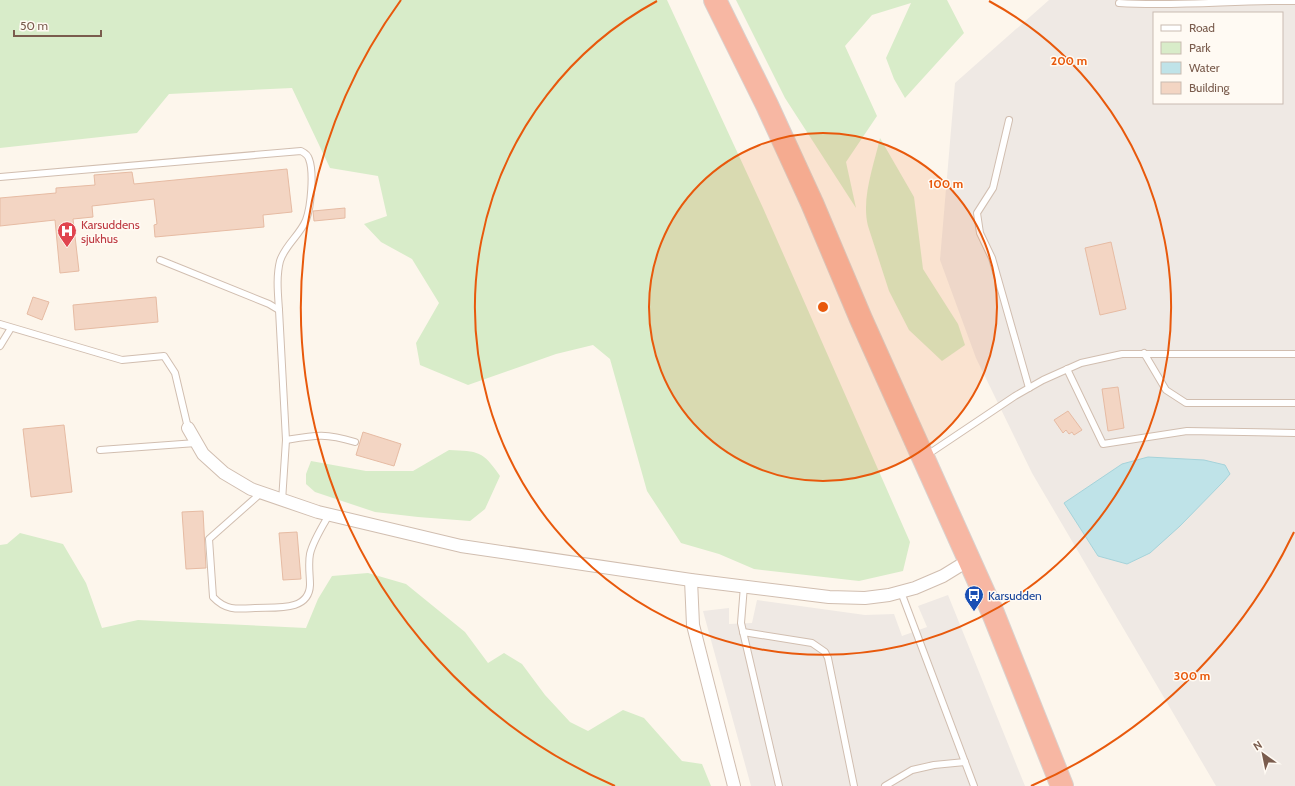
<svg xmlns="http://www.w3.org/2000/svg" width="1295" height="786" viewBox="0 0 1295 786" font-family="Cabin,sans-serif">
<style>
.industrial{fill:#efe9e4;fill-rule:evenodd}
.green{fill:#d8ecc9}
.water{fill:#bfe3e8;stroke:#a5d3da}
.building{fill:#f3d5c3;stroke:#e6bba3}
.lines{fill:none;stroke-linecap:round;stroke-linejoin:round}
.lane-casing{stroke:#d1beb0;stroke-width:8}
.street-casing{stroke:#d1beb0;stroke-width:14}
.highway-casing{stroke:#dad1cd;stroke-width:24}
.lane{stroke:#fff;stroke-width:6}
.street{stroke:#fff;stroke-width:12}
.highway{stroke:#f7b7a3;stroke-width:22}
.ring{fill:none;stroke:#e8590c;stroke-width:2}
.labels{text-anchor:middle;dominant-baseline:central;stroke-width:3;stroke-linejoin:round;paint-order:stroke}
.health-label{font-size:12px;fill:#be3a42;stroke:#fffaf3;text-anchor:start}
.transit-label{font-size:12px;fill:#164399;stroke:#fffaf3;text-anchor:start}
.centre{fill:#e8590c;stroke:#fffaf3;stroke-width:2}
.ring-label{font-size:12px;text-anchor:middle;font-weight:bold;fill:#e8590c;stroke:#fffaf3;stroke-width:3;stroke-linejoin:round;paint-order:stroke}
</style>
<rect width="100%" height="100%" fill="#fdf6ec"/>
<g class="industrial">
<path d="M 1049,0 L 1295,0 L 1295,786 L 1216,786 L 1032,473 L 976,358 L 940,260 L 955,83 ZM 1154,13 L 1282,13 L 1282,103 L 1154,103 Z"/>
<path d="M 948,595 L 1025,786 L 751,786 L 703,611 L 729,608 L 729,624 L 752,623 L 757,600 L 865,615 L 894,614 L 902,636 L 927,627 L 918,606 Z"/>
</g>
<g class="green">
<path d="M 0,0 L 667,0 L 763,208 L 910,542 L 903,571 L 859,581 L 754,569 L 719,554 L 681,543 L 647,491 L 610,359 L 593,345 L 556,354 L 468,385 L 420,365 L 416,343 L 439,303 L 412,259 L 381,242 L 364,224 L 387,216 L 378,176 L 330,168 L 292,88 L 169,94 L 137,133 L 0,148 Z"/>
<path d="M 736,0 L 947,0 L 964,33 L 905,98 L 894,79 L 886,58 L 911,3 L 872,15 L 845,46 L 877,116 L 846,162 L 856,208 L 785,98 Z"/>
<path d="M 880,138 L 914,197 L 923,269 L 958,324 L 965,345 L 942,361 L 909,330 L 889,291 L 868,226 C 861,198 874,165 880,138 Z"/>
<path d="M 449,450 C 478,451 483,451 500,476 L 485,509 L 470,521 L 418,517 L 375,512 L 315,492 L 306,484 L 306,474 L 311,461 L 366,471 L 413,471 Z"/>
<path d="M 20,533 L 63,544 L 86,583 L 102,628 L 138,620 L 306,628 L 318,599 L 332,576 L 368,573 L 406,584 L 465,632 L 488,663 L 504,653 L 522,664 L 545,695 L 570,722 L 588,731 L 623,710 L 644,718 L 682,761 L 702,764 L 711,786 L 0,786 L 0,545 L 7,544 Z"/>
</g>
<path class="water" d="M 1148,457 L 1204,460 L 1225,465 L 1230,474 L 1223,482 L 1180,526 L 1150,553 L 1127,564 L 1098,556 L 1064,503 L 1122,464 Z"/>
<g class="building">
<path d="M 287,169 L 292,212 L 263,215 L 264,227 L 155,237 L 154,225 L 157,224 L 154,199 L 92,206 L 93,217 L 73,219 L 79,271 L 60,273 L 55,220 L 0,226 L 0,198 L 56,193 L 56,188 L 95,185 L 94,175 L 132,172 L 134,184 Z"/>
<path d="M 345,208 L 345,218 L 314,221 L 313,211 Z"/>
<path d="M 1111,242 L 1126,309 L 1100,315 L 1085,248 Z"/>
<path d="M 33,297 L 49,302 L 42,320 L 27,314 Z"/>
<path d="M 156,297 L 158,322 L 75,330 L 73,305 Z"/>
<path d="M 1118,387 L 1124,428 L 1108,431 L 1102,389 Z"/>
<path d="M 1068,411 L 1082,430 L 1074,435 L 1072,432 L 1069,434 L 1066,430 L 1063,433 L 1054,420 Z"/>
<path d="M 64,425 L 72,492 L 31,497 L 23,429 Z"/>
<path d="M 363,432 L 401,444 L 394,466 L 356,455 Z"/>
<path d="M 203,511 L 206,568 L 186,569 L 182,512 Z"/>
<path d="M 297,532 L 301,579 L 283,580 L 279,533 Z"/>
</g>
<g class="lines">
<g class="lane-casing">
<g id="lane">
<path d="M 1119,3 C 1177,7 1236,0 1295,1"/>
<path d="M 1009,120 L 993,188 L 977,213 L 980,233 L 992,258 L 1029,388"/>
<path d="M 0,177 L 301,151 C 305,153 308,155 309,159 C 314,172 311,207 306,220 C 300,235 285,245 280,261 C 276,277 278,294 279,310"/>
<path d="M 160,260 L 269,304 L 279,310 L 286,440 L 282,501"/>
<path d="M 0,324 L 122,360 L 164,356 L 175,373 L 188,428"/>
<path d="M 0,346 L 11,328"/>
<path d="M 1144,353 L 1166,390 L 1186,403 L 1295,403"/>
<path d="M 1067,369 L 1103,444 L 1187,431 L 1295,433"/>
<path d="M 286,440 C 316,435 325,433 355,442"/>
<path d="M 100,450 L 196,443"/>
<path d="M 927,455 L 1015,396 L 1043,380 L 1081,363 L 1122,354 L 1295,354"/>
<path d="M 261,493 L 209,539 L 213,597 C 226,611 238,609 255,608 C 275,607 309,612 310,585 C 310,575 308,564 310,554 C 313,541 322,527 329,515"/>
<path d="M 744,586 L 741,623 L 779,786"/>
<path d="M 901,592 L 974,786"/>
<path d="M 743,632 L 812,643 L 825,652 L 828,658 L 854,786"/>
<path d="M 885,786 L 912,770 L 934,765 L 965,762"/>
</g>
</g>
<g class="street-casing">
<g id="street">
<path d="M 188,428 L 203,454 L 224,473 L 251,489 L 318,512 L 461,546 L 691,580 L 829,597 L 865,598 L 889,595 L 915,588 L 943,576 L 969,560"/>
<path d="M 691,580 L 693,625 L 734,786"/>
</g>
</g>
<g class="highway-casing">
<path id="highway" d="M 715,0 L 767,105 L 812,203 L 861,319 L 993,613 L 1062,786"/>
</g>
<use href="#lane" class="lane"/>
<use href="#street" class="street"/>
<use href="#highway" class="highway"/>
</g>
<circle cx="823" cy="307" r="174" fill="#e8590c" fill-opacity=".12"/>
<g class="ring">
<circle cx="823" cy="307" r="174"/>
<path d="M989 1A348 348 0 1 1 657 1"/>
<path d="M1294 532A522 522 0 0 1 1031 786M615 786A522 522 0 0 1 401 0"/>
</g>
<defs>
<g id="hospital-pin" transform="scale(1)"><path d="M0 17L-7.5 6A9.5 9.5 0 1 1 7.5 6Z" fill="#e0444e" stroke="#fffaf3"/><path d="M-5-5h3v3.5h4V-5h3V5h-3V1.5h-4V5h-3Z" fill="#fff"/></g>
<g id="bus-pin" transform="scale(1)"><path d="M0 17L-7.5 6A9.5 9.5 0 1 1 7.5 6Z" fill="#1a4fb4" stroke="#fffaf3"/><path d="M-5-6H5V4H4V6H2V4H-2V6H-4V4H-5ZM-3.5-4V0h7V-4ZM-3.5 1.2v1.5H-2V1.2ZM2 1.2v1.5H3.5V1.2Z" fill="#fff"/></g>
</defs>
<g fill-rule="evenodd">
<use href="#hospital-pin" x="67" y="231"/>
<use href="#bus-pin" x="974" y="595"/>
</g>
<g class="labels">
<g class="health-label">
<text x="81" y="224">Karsuddens<tspan x="81" dy="14">sjukhus</tspan></text>
</g>
<g class="transit-label">
<text x="988" y="595">Karsudden</text>
</g>
</g>
<circle cx="823" cy="307" r="6" class="centre"/>
<g class="ring-label">
<text x="1069" y="65">200 m</text>
<text x="946" y="188">100 m</text>
<text x="1192" y="680">300 m</text>
</g>
<rect x="1153" y="12" width="130" height="92" fill="#fffaf3" stroke="#cabbb1"/>
<rect x="1161" y="25" width="20" height="6" fill="#ffffff" stroke="#cabbb1"/>
<text x="1189" y="32" font-size="12" fill="#7a5c4d">Road</text>
<rect x="1161" y="42" width="20" height="12" fill="#d8ecc9" stroke="#cabbb1"/>
<text x="1189" y="52" font-size="12" fill="#7a5c4d">Park</text>
<rect x="1161" y="62" width="20" height="12" fill="#bfe3e8" stroke="#cabbb1"/>
<text x="1189" y="72" font-size="12" fill="#7a5c4d">Water</text>
<rect x="1161" y="82" width="20" height="12" fill="#f3d5c3" stroke="#cabbb1"/>
<text x="1189" y="92" font-size="12" fill="#7a5c4d">Building</text>
<g transform="translate(1263 754) rotate(327)" stroke="#fffaf3" stroke-width="3" paint-order="stroke">
<path d="M0-3L7 15L0 10L-7 15Z" fill="#7a5c4d"/>
<text y="-6" font-size="11" font-weight="bold" text-anchor="middle" fill="#7a5c4d">N</text>
</g>
<path d="M14 30v6h87v-6" fill="none" stroke="#7a5c4d" stroke-width="2"/>
<text x="20" y="30" font-size="12" fill="#7a5c4d" stroke="#fffaf3" stroke-width="3" paint-order="stroke">50 m</text>
</svg>
